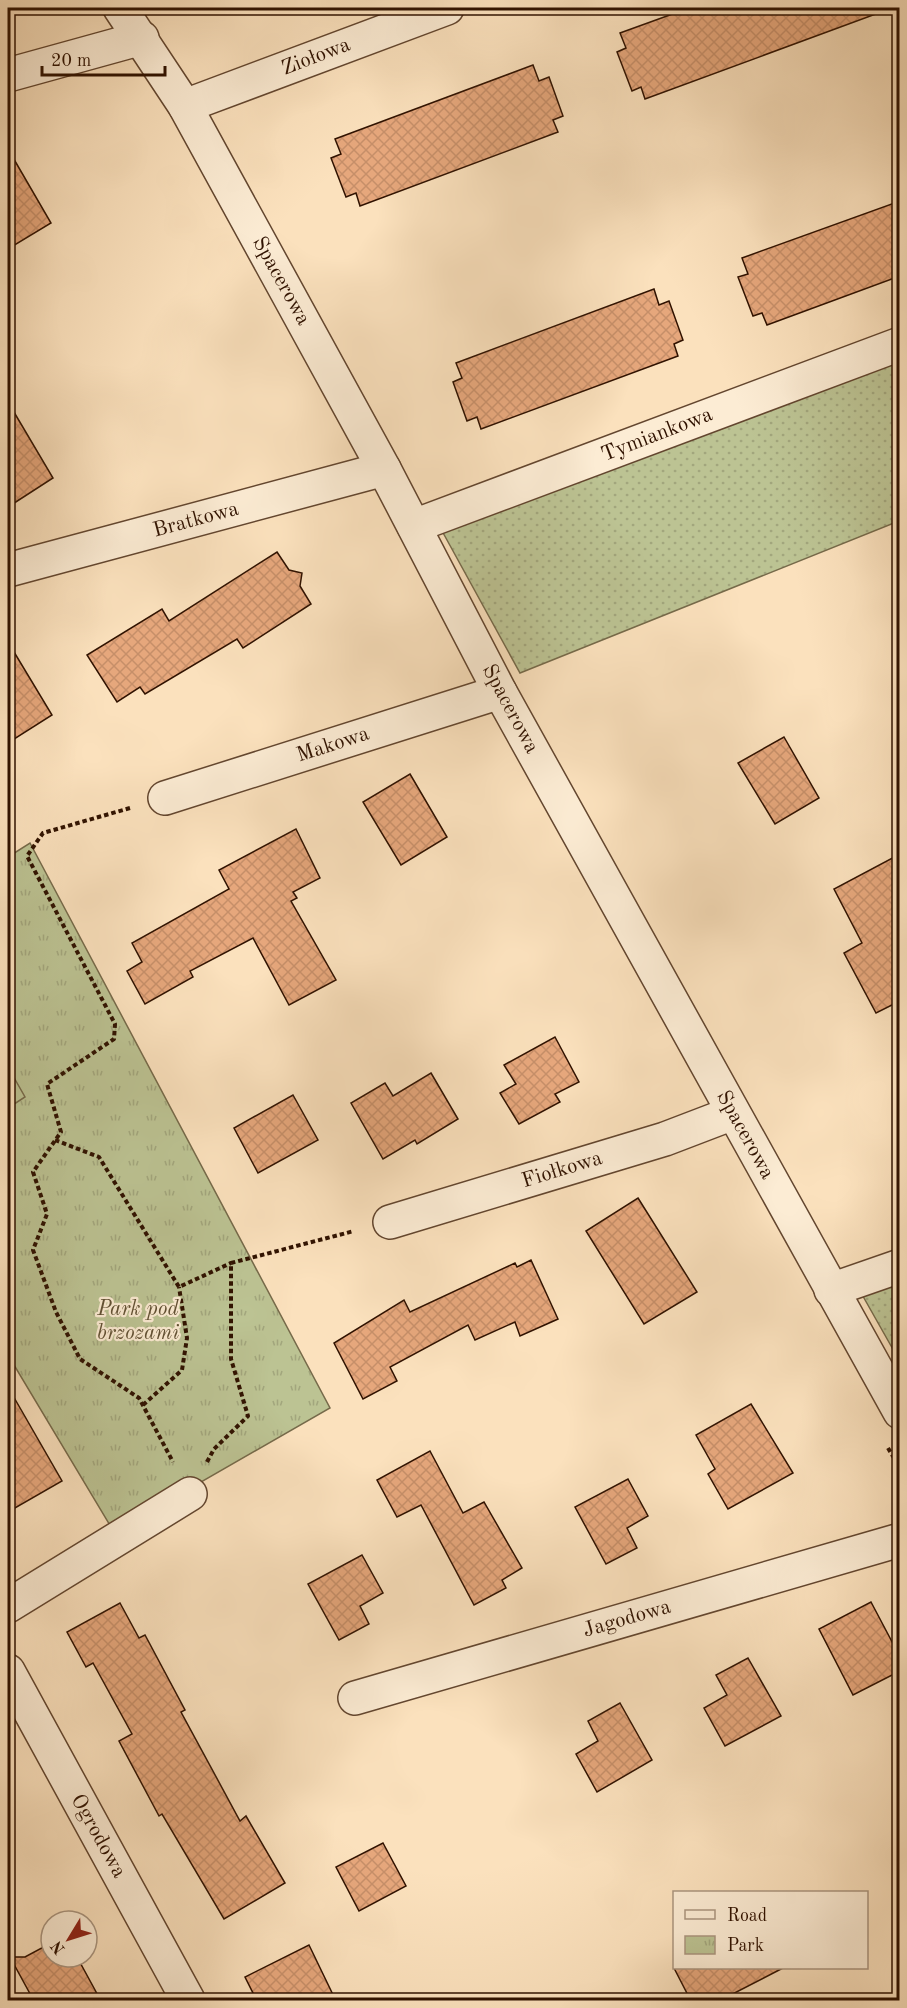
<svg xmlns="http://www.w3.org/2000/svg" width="907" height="2008" viewBox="0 0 907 2008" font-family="'Old Standard TT',serif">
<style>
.grass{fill:url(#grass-dots);stroke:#766a4a;stroke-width:1.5}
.park{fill:url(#park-tufts);stroke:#766a4a;stroke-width:1.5}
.pitch{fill:#bcc393;stroke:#766a4a;stroke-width:1.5}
.building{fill:url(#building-cross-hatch);stroke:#301200;stroke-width:1.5}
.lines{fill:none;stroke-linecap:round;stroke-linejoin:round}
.minor-casing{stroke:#63462f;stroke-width:36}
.path{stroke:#301200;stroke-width:4;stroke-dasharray:4.5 3;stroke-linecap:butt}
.minor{stroke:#fcecd4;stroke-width:33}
.labels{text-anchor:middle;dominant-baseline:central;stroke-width:4.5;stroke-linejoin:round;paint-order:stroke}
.street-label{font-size:21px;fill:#301200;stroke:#fcecd4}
.park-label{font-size:21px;font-style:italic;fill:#615033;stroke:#fcecd4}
</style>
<defs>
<pattern id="grass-dots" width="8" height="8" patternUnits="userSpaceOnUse" patternTransform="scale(1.5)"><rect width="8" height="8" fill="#bcc393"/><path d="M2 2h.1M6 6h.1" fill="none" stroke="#a2a67d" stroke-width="1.8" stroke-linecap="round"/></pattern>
<pattern id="park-tufts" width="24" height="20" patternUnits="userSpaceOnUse" patternTransform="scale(1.5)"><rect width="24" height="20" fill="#bcc393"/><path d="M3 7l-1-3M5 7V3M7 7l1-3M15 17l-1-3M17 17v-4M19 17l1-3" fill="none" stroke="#a2a67d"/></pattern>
<pattern id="building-cross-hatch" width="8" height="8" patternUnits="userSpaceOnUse" patternTransform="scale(1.5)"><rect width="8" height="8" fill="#e6a77c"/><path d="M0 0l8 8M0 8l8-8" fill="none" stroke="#c68f69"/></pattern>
</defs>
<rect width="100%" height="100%" fill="#fbe1bd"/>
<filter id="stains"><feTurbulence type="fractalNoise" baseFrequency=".00333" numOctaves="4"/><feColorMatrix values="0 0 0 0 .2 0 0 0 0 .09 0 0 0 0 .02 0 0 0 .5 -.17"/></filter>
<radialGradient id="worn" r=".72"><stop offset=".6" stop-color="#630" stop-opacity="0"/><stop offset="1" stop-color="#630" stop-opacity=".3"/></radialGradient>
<g class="grass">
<path d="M 899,345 L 899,521 L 520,673 L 436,520 Z"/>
<path d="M 899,1277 L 899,1360 L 860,1291 Z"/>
</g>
<path class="park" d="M 30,843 L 330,1408 L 114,1532 L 8,1355 L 8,857 Z"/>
<path class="pitch" d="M 8,1067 L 25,1097 L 8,1108 Z"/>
<g class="building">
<path d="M 689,8 L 884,8 L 884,11 L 645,99 L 641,87 L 632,91 L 617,52 L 626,48 L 620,33 Z"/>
<path d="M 533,65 L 539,81 L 549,77 L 563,116 L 553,120 L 558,132 L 360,206 L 356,193 L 346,197 L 331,158 L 341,154 L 335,139 Z"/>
<path d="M 8,149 L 51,223 L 8,249 Z"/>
<path d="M 900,201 L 900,276 L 767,325 L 762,313 L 753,316 L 738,277 L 748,274 L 742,258 Z"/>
<path d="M 654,289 L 659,305 L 669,301 L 683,340 L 674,344 L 678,356 L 481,429 L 477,417 L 467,421 L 453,382 L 462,378 L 456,363 Z"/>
<path d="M 8,402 L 53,478 L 8,507 Z"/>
<path d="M 277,552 L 289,570 L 302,573 L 300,586 L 311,604 L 243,648 L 237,639 L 145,694 L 140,687 L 117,702 L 87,655 L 162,609 L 169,621 Z"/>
<path d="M 8,642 L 52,715 L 8,743 Z"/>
<path d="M 784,737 L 819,798 L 775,824 L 738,763 Z"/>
<path d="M 410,774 L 447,837 L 401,865 L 363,802 Z"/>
<path d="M 296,829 L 320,878 L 293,892 L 297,898 L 291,901 L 336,980 L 289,1005 L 253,938 L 190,971 L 193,977 L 145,1004 L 127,971 L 142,962 L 132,943 L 229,889 L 219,870 Z"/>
<path d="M 900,854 L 900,1001 L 876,1013 L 844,953 L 862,943 L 834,889 Z"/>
<path d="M 555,1037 L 579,1082 L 555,1094 L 560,1102 L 519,1124 L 500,1093 L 516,1084 L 504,1065 Z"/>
<path d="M 431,1073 L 458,1119 L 417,1144 L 415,1140 L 383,1159 L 351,1103 L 385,1083 L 393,1096 Z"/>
<path d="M 293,1095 L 318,1140 L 258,1173 L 234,1128 Z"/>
<path d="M 638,1198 L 697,1292 L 644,1324 L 586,1231 Z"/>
<path d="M 531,1260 L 558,1319 L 520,1336 L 515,1322 L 475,1340 L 468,1325 L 390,1367 L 397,1381 L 363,1399 L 334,1343 L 404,1300 L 410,1312 L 515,1263 L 517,1267 Z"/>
<path d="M 8,1387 L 62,1481 L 8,1512 Z"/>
<path d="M 751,1404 L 793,1473 L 728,1509 L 708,1474 L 715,1469 L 696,1435 Z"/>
<path d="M 430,1451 L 463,1513 L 484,1502 L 522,1568 L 502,1580 L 506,1588 L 474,1605 L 421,1505 L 397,1517 L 377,1480 Z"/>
<path d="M 628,1479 L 648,1516 L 627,1528 L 637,1548 L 606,1564 L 575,1507 Z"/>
<path d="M 362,1555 L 383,1593 L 360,1606 L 369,1624 L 339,1640 L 308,1584 Z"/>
<path d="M 871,1602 L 900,1657 L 900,1671 L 853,1695 L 819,1629 Z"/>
<path d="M 120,1603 L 139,1638 L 145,1635 L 185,1710 L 181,1712 L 240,1821 L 246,1816 L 285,1883 L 224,1919 L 162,1814 L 159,1816 L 119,1741 L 132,1734 L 93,1663 L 86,1667 L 67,1632 Z"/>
<path d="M 748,1658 L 781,1716 L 725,1746 L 704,1708 L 727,1695 L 716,1675 Z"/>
<path d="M 620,1703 L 652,1760 L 597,1792 L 576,1754 L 598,1741 L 588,1721 Z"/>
<path d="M 383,1843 L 406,1886 L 359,1911 L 336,1867 Z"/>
<path d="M 51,1943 L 51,1957 L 77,1957 L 101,2001 L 34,2001 L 10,1957 L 25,1957 Z"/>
<path d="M 309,1945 L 336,2001 L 257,2001 L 245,1977 Z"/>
<path d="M 674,1968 L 783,1968 L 719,2001 L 691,2001 Z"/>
</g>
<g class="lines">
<g class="minor-casing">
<g id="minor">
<path d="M 120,8 L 185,106 L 384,469 L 500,692 L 900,1412"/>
<path d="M 8,75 L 142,38"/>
<path d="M 185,106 L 447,8"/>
<path d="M 414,526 L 900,344"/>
<path d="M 8,570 L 384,469"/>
<path d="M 165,798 L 500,692"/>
<path d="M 390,1222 L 665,1139 L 733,1113"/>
<path d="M 831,1290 L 900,1266"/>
<path d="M 8,1606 L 190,1494"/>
<path d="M 8,1671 L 188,2000"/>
<path d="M 355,1698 L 900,1540"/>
</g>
</g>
<g class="path">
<path d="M 130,808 L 43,833 L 27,856 L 115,1024 L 114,1039 L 47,1084 L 61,1132 L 33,1172 L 47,1214 L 33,1250 L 56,1312 L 80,1359 L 139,1398 L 173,1462"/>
<path d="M 55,1140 L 99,1157 L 179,1287 L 231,1263"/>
<path d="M 143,1405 L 182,1370 L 187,1338 L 179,1287"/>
<path d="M 888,1448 L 900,1468"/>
<path d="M 207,1462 L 214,1449 L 248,1416 L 231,1359 L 231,1263 L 354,1231"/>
</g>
<use href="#minor" class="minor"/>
</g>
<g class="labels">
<g class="street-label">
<text transform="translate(316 57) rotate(-21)">Ziołowa</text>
<text transform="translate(281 281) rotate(61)">Spacerowa</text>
<text transform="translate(657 435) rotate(-21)">Tymiankowa</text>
<text transform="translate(196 520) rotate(-15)">Bratkowa</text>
<text transform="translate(510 709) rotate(62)">Spacerowa</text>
<text transform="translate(333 745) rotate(-18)">Makowa</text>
<text transform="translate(745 1135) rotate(61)">Spacerowa</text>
<text transform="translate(562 1170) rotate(-17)">Fiołkowa</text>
<text transform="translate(627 1619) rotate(-16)">Jagodowa</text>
<text transform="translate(98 1836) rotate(61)">Ogrodowa</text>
</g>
<g class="park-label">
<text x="138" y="1309">Park pod<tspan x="138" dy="24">brzozami</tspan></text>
</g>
</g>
<rect width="907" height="2008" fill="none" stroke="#fbe1bd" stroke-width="30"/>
<rect x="9" y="9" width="889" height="1990" fill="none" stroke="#301200" stroke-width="3"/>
<rect x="15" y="15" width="877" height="1978" fill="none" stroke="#301200" stroke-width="1.5"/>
<rect x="673" y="1891" width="195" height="78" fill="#fcecd4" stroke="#aa957f" stroke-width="1.5"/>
<rect x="685" y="1910" width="30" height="9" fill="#fcecd4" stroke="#aa957f" stroke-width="1.5"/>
<text x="727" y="1921" font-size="18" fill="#301200">Road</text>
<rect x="685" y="1936" width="30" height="18" fill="url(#park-tufts)" stroke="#aa957f" stroke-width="1.5"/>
<text x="727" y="1951" font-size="18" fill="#301200">Park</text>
<g transform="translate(69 1939) rotate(232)"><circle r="28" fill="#fcecd4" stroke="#aa957f" stroke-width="1.5"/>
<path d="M0-4.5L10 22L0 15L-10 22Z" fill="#8f2418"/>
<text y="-9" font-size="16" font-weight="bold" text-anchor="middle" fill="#301200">N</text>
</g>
<path d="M42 66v9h123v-9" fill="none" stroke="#301200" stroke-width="3"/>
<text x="51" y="66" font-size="18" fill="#301200" stroke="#fcecd4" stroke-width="4.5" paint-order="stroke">20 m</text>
<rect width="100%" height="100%" filter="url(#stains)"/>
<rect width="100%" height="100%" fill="url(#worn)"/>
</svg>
